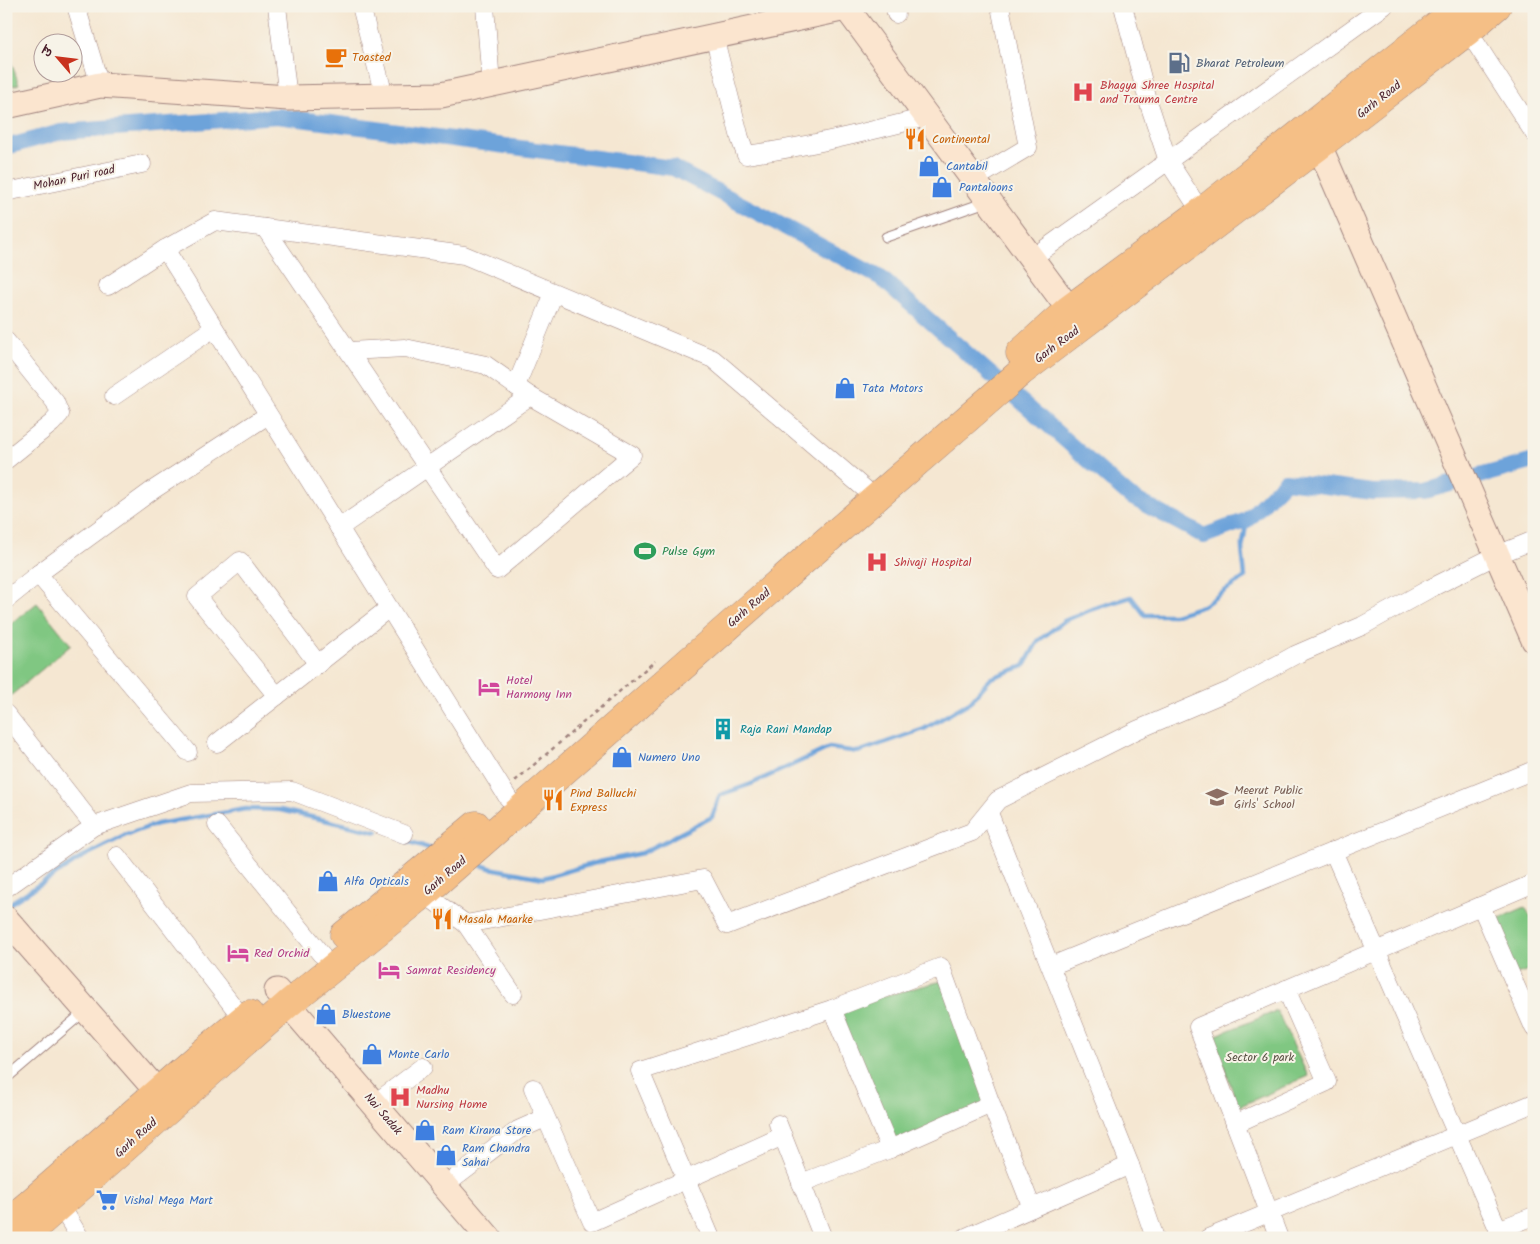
<svg xmlns="http://www.w3.org/2000/svg" width="1540" height="1244" viewBox="0 0 1540 1244" font-family="Kalam,'Playpen Sans Deva',sans-serif">
<style>
.green{fill:#80c782;stroke:#657356}
.lines{fill:none;stroke-linecap:round;stroke-linejoin:round}
.stream{stroke:#6da3da;stroke-width:4.5}
.canal{stroke:#6da3da;stroke-width:16}
.lane-casing{stroke:#a0837e;stroke-width:11}
.street-casing{stroke:#a0837e;stroke-width:19}
.secondary-casing{stroke:#a0837e;stroke-width:27}
.primary-casing{stroke:#a0837e;stroke-width:29}
.path{stroke:#a0837e;stroke-width:2.5;stroke-dasharray:4 4;stroke-linecap:butt}
.lane{stroke:#fff;stroke-width:9}
.street{stroke:#fff;stroke-width:18}
.secondary{stroke:#fbe5cf;stroke-width:25}
.primary{stroke:#f5bf86;stroke-width:28}
.labels{text-anchor:middle;dominant-baseline:central;stroke-width:4;stroke-linejoin:round;paint-order:stroke}
.food-label{font-size:12px;fill:#c56008;stroke:#f7f3e8;text-anchor:start}
.service-label{font-size:12px;fill:#4e5e75;stroke:#f7f3e8;text-anchor:start}
.health-label{font-size:12px;fill:#be3a42;stroke:#f7f3e8;text-anchor:start}
.street-label{font-size:12px;fill:#4a1f2b;stroke:#f7f3e8}
.shop-label{font-size:12px;fill:#366cbe;stroke:#f7f3e8;text-anchor:start}
.leisure-label{font-size:12px;fill:#27864d;stroke:#f7f3e8;text-anchor:start}
.hotel-label{font-size:12px;fill:#b23c85;stroke:#f7f3e8;text-anchor:start}
.culture-label{font-size:12px;fill:#0d838f;stroke:#f7f3e8;text-anchor:start}
.education-label{font-size:12px;fill:#785e54;stroke:#f7f3e8;text-anchor:start}
.park-label{font-size:12px;fill:#5a5145;stroke:#f7f3e8}
</style>
<rect width="100%" height="100%" fill="#f7f3e8"/>
<filter id="ink" filterUnits="userSpaceOnUse"><feTurbulence type="fractalNoise" baseFrequency=".02" numOctaves="2"/><feDisplacementMap in="SourceGraphic" scale="10" xChannelSelector="R" yChannelSelector="G"/><feConvolveMatrix kernelMatrix="1 2 1 2 8 2 1 2 1" color-interpolation-filters="sRGB"/></filter>
<filter id="wash" filterUnits="userSpaceOnUse"><feTurbulence type="fractalNoise" baseFrequency=".0096" numOctaves="4" result="noise"/><feDisplacementMap in="SourceGraphic" scale="20" xChannelSelector="R" yChannelSelector="G"/><feGaussianBlur stdDeviation="1.12" result="paint"/><feColorMatrix in="noise" values="0 0 0 0 0 0 0 0 0 0 0 0 0 0 0 0 0 1.4 0 .05"/><feComposite in="paint" operator="in"/></filter>
<g filter="url(#wash)">
<rect width="100%" height="100%" fill="#f5e7d2"/>
<g class="green">
<path d="M 6,49 L 19,84 L 6,88 Z"/>
<path d="M 37,603 L 71,645 L 8,698 L 6,628 Z"/>
<path d="M 1525,907 L 1534,923 L 1534,968 L 1514,975 L 1493,921 Z"/>
<path d="M 946,980 L 991,1104 L 890,1149 L 832,1009 Z"/>
<path d="M 1277,1011 L 1308,1076 L 1238,1107 L 1214,1036 Z"/>
</g>
<g class="lines">
<g class="stream">
<path d="M 404,840 L 432,849"/>
<path d="M 475,863 L 490,868 L 543,878 L 599,862 L 642,853 L 712,817 L 720,795 L 751,784 L 829,748 L 858,752 L 924,729 L 970,702 L 991,678 L 1024,666 L 1038,641 L 1064,621 L 1095,608 L 1131,597 L 1145,615 L 1174,615 L 1203,606 L 1245,577 L 1242,549 L 1247,520"/>
<path d="M 6,906 L 84,856 L 126,835 L 157,824 L 246,809 L 280,810 L 377,832"/>
</g>
<path class="canal" d="M 6,147 L 61,132 L 277,116 L 673,168 L 881,278 L 1129,496 L 1204,536 L 1247,520 L 1285,481 L 1373,492 L 1425,491 L 1534,461"/>
</g>
</g>
<g filter="url(#ink)">
<g class="lines">
<g class="lane-casing">
<g id="lane">
<path d="M 886,237 L 986,202"/>
<path d="M 9,1076 L 84,1012"/>
</g>
</g>
<g class="street-casing">
<g id="street">
<path d="M 76,6 L 100,85"/>
<path d="M 277,6 L 288,98"/>
<path d="M 361,6 L 384,96"/>
<path d="M 485,6 L 491,84"/>
<path d="M 895,6 L 896,14"/>
<path d="M 1123,6 L 1148,101 L 1168,161 L 1384,6"/>
<path d="M 1468,31 L 1534,133"/>
<path d="M 714,36 L 740,138 L 746,155 C 807,147 867,132 926,117"/>
<path d="M 973,180 L 1028,147 L 1000,6"/>
<path d="M 6,192 L 142,164"/>
<path d="M 265,228 C 342,342 419,456 497,570 L 632,455 L 530,396 L 339,528"/>
<path d="M 1032,258 L 1168,161 L 1201,212"/>
<path d="M 108,286 L 165,249"/>
<path d="M 6,341 L 55,402 L 60,414 L 52,423 L 6,460"/>
<path d="M 349,351 L 405,348 L 486,365 L 530,396"/>
<path d="M 516,386 L 554,293"/>
<path d="M 114,396 L 214,328"/>
<path d="M 38,574 L 188,752"/>
<path d="M 6,600 L 38,574 L 153,490 L 268,415"/>
<path d="M 277,696 L 197,597 L 240,561 L 318,664"/>
<path d="M 6,714 L 94,826"/>
<path d="M 217,743 L 389,608"/>
<path d="M 508,798 L 165,249 L 215,221 L 464,255 L 713,359 L 865,489"/>
<path d="M 989,813 L 1130,1165 L 1155,1238"/>
<path d="M 217,825 L 321,954"/>
<path d="M 1333,851 L 1502,1238"/>
<path d="M 117,856 L 243,1019"/>
<path d="M 6,888 L 94,826 L 191,793 L 292,791 L 404,834"/>
<path d="M 415,891 L 424,894 L 466,924 L 703,879 L 727,925 L 972,832 L 998,800 L 1137,730 L 1231,690 L 1295,655 L 1362,626 L 1429,589 L 1497,555 L 1534,540"/>
<path d="M 1481,906 L 1534,1028"/>
<path d="M 466,924 L 513,994"/>
<path d="M 1051,966 L 1534,770"/>
<path d="M 832,1009 L 890,1149 L 991,1104"/>
<path d="M 533,1088 L 592,1222 L 783,1136"/>
<path d="M 374,1104 L 423,1067"/>
<path d="M 778,1124 L 823,1238"/>
<path d="M 1235,1124 L 1327,1082 L 1286,989"/>
<path d="M 801,1183 L 890,1149"/>
<path d="M 444,1186 L 518,1130 L 545,1118"/>
<path d="M 56,1198 L 80,1238"/>
<path d="M 1498,1230 L 1534,1216"/>
<path d="M 711,1238 L 640,1071 L 832,1009 L 941,967 L 991,1104 L 1032,1208"/>
<path d="M 964,1238 L 1130,1165"/>
<path d="M 1208,1238 L 1534,1103"/>
<path d="M 1279,1238 L 1198,1027 L 1532,884"/>
</g>
</g>
<g class="secondary-casing">
<g id="secondary">
<path d="M 845,6 L 1069,309 L 1083,324"/>
<path d="M 6,106 L 100,85 L 288,98 L 441,95 L 846,8"/>
<path d="M 1311,127 L 1534,640"/>
<path d="M 6,919 L 171,1107"/>
<path d="M 277,991 L 489,1238"/>
</g>
</g>
<g class="primary-casing">
<g id="primary">
<path d="M 1020,353 L 1069,309 L 1201,212 L 1461,6"/>
<path d="M 344,935 L 476,825"/>
<path d="M 6,1224 L 195,1059 L 249,1014"/>
<path d="M 23,1238 L 288,1004 L 424,894 L 787,575 L 1021,372 L 1319,146 L 1468,31 L 1497,6"/>
</g>
</g>
<path class="path" d="M 515,781 L 655,661"/>
<use href="#lane" class="lane"/>
<use href="#street" class="street"/>
<use href="#secondary" class="secondary"/>
<use href="#primary" class="primary"/>
</g>
</g>
<defs>
<g id="cafe-bare" transform="scale(1.725)"><path d="M-5.5-4.5H6V0H3Q3 3.5 0 3.5H-2.5Q-5.5 3.5-5.5 0ZM3-3.2v2h1.7v-2ZM-6 4.5H4V6H-6Z" fill="#e8710a" stroke="#f7f3e8" stroke-width="2.5" paint-order="stroke"/></g>
<g id="fuel-bare" transform="scale(1.725)"><path d="M-5.5-6h7V0h2V4h1.3V-2.5L3-4.5l.8-.8L6-3V5H2.5V1h-1V6h-7ZM-4.2-4.7v3.2H.2V-4.7Z" fill="#5c6f8a" stroke="#f7f3e8" stroke-width="2.5" paint-order="stroke"/></g>
<g id="hospital-bare" transform="scale(1.725)"><path d="M-5-5h3v3.5h4V-5h3V5h-3V1.5h-4V5h-3Z" fill="#e0444e" stroke="#f7f3e8" stroke-width="2.5" paint-order="stroke"/></g>
<g id="restaurant-bare" transform="scale(1.725)"><path d="M-5-6h1v4h1v-4h1v4h1v-4h1v5L-1.5 .5V6h-2V.5L-5-1ZM5-6V6H3V1.5H1.5Q1.5-4 5-6Z" fill="#e8710a" stroke="#f7f3e8" stroke-width="2.5" paint-order="stroke"/></g>
<g id="shop-bare" transform="scale(1.725)"><path d="M-5-2.5h2.3a2.7 3.5 0 0 1 5.4 0H5L5.5 6h-11ZM-1.5-2.5h3a1.5 2.3 0 0 0-3 0Z" fill="#3f7fe0" stroke="#f7f3e8" stroke-width="2.5" paint-order="stroke"/></g>
<g id="stadium-bare" transform="scale(1.725)"><path d="M0-5a6.5 5 0 1 0 0 10a6.5 5 0 1 0 0-10ZM-3.5-1.8h7v3.6h-7Z" fill="#2e9e5b" stroke="#f7f3e8" stroke-width="2.5" paint-order="stroke"/></g>
<g id="hotel-bare" transform="scale(1.725)"><path d="M-6-4.5h1.5V1H6V5H4.5V3h-9V5H-6ZM-4 0a1.8 1.8 0 1 1 3.6 0ZM.5 0V-2.5h3Q6-2.5 6 0Z" fill="#d1479c" stroke="#f7f3e8" stroke-width="2.5" paint-order="stroke"/></g>
<g id="building-bare" transform="scale(1.725)"><path d="M-4-6H4V6H1V3H-1V6H-4ZM-2.5-4.3h1.7v1.8h-1.7ZM.8-4.3h1.7v1.8H.8ZM-2.5-1h1.7V.8h-1.7ZM.8-1h1.7V.8H.8Z" fill="#0f9aa8" stroke="#f7f3e8" stroke-width="2.5" paint-order="stroke"/></g>
<g id="school-bare" transform="scale(1.725)"><path d="M0-5L7-2L0 1L-7-2ZM-4 1L0 2.5L4 1V4Q0 6-4 4Z" fill="#8d6e63" stroke="#f7f3e8" stroke-width="2.5" paint-order="stroke"/></g>
<g id="supermarket-bare" transform="scale(1.725)"><path d="M-6-5.5h2.5l.6 2H6L4.5 2H-2.5L-4.4-4H-6ZM-1.5 3.2a1.3 1.3 0 1 0 .1 0ZM3 3.2a1.3 1.3 0 1 0 .1 0Z" fill="#3f7fe0" stroke="#f7f3e8" stroke-width="2.5" paint-order="stroke"/></g>
</defs>
<g fill-rule="evenodd">
<use href="#cafe-bare" x="336" y="57"/>
<use href="#fuel-bare" x="1179" y="63"/>
<use href="#hospital-bare" x="1083" y="92"/>
<use href="#restaurant-bare" x="915" y="139"/>
<use href="#shop-bare" x="929" y="166"/>
<use href="#shop-bare" x="942" y="187"/>
<use href="#shop-bare" x="845" y="388"/>
<use href="#stadium-bare" x="645" y="551"/>
<use href="#hospital-bare" x="877" y="562"/>
<use href="#hotel-bare" x="489" y="687"/>
<use href="#building-bare" x="723" y="729"/>
<use href="#shop-bare" x="622" y="757"/>
<use href="#school-bare" x="1217" y="797"/>
<use href="#restaurant-bare" x="553" y="800"/>
<use href="#shop-bare" x="328" y="881"/>
<use href="#restaurant-bare" x="442" y="919"/>
<use href="#hotel-bare" x="238" y="953"/>
<use href="#hotel-bare" x="389" y="970"/>
<use href="#shop-bare" x="326" y="1014"/>
<use href="#shop-bare" x="372" y="1054"/>
<use href="#hospital-bare" x="400" y="1097"/>
<use href="#shop-bare" x="425" y="1130"/>
<use href="#shop-bare" x="446" y="1155"/>
<use href="#supermarket-bare" x="107" y="1200"/>
</g>
<g class="labels">
<g class="food-label">
<text x="352" y="57">Toasted</text>
<text x="932" y="139">Continental</text>
<text x="570" y="793">Pind Balluchi<tspan x="570" dy="14">Express</tspan></text>
<text x="458" y="919">Masala Maarke</text>
</g>
<g class="service-label">
<text x="1196" y="63">Bharat Petroleum</text>
</g>
<g class="health-label">
<text x="1100" y="85">Bhagya Shree Hospital<tspan x="1100" dy="14">and Trauma Centre</tspan></text>
<text x="894" y="562">Shivaji Hospital</text>
<text x="416" y="1090">Madhu<tspan x="416" dy="14">Nursing Home</tspan></text>
</g>
<g class="street-label">
<text transform="translate(1379 100) rotate(-38)">Garh Road</text>
<text transform="translate(74 178) rotate(-12)">Mohan Puri road</text>
<text transform="translate(1057 345) rotate(-37)">Garh Road</text>
<text transform="translate(749 608) rotate(-41)">Garh Road</text>
<text transform="translate(445 876) rotate(-41)">Garh Road</text>
<text transform="translate(383 1114) rotate(49)">Nai Sadak</text>
<text transform="translate(136 1138) rotate(-42)">Garh Road</text>
</g>
<g class="shop-label">
<text x="946" y="166">Cantabil</text>
<text x="959" y="187">Pantaloons</text>
<text x="862" y="388">Tata Motors</text>
<text x="638" y="757">Numero Uno</text>
<text x="344" y="881">Alfa Opticals</text>
<text x="342" y="1014">Bluestone</text>
<text x="388" y="1054">Monte Carlo</text>
<text x="442" y="1130">Ram Kirana Store</text>
<text x="462" y="1148">Ram Chandra<tspan x="462" dy="14">Sahai</tspan></text>
<text x="124" y="1200">Vishal Mega Mart</text>
</g>
<g class="leisure-label">
<text x="662" y="551">Pulse Gym</text>
</g>
<g class="hotel-label">
<text x="506" y="680">Hotel<tspan x="506" dy="14">Harmony Inn</tspan></text>
<text x="254" y="953">Red Orchid</text>
<text x="406" y="970">Samrat Residency</text>
</g>
<g class="culture-label">
<text x="740" y="729">Raja Rani Mandap</text>
</g>
<g class="education-label">
<text x="1234" y="790">Meerut Public<tspan x="1234" dy="14">Girls' School</tspan></text>
</g>
<g class="park-label">
<text x="1260" y="1057">Sector 6 park</text>
</g>
</g>
<rect width="1540" height="1244" fill="none" stroke="#f7f3e8" stroke-width="25"/>
<g transform="translate(58 58) rotate(298)"><circle r="24" fill="#f7f3e8" stroke="#b29e9c"/>
<path d="M0-4L9 19L0 12L-9 19Z" fill="#c8321e"/>
<text y="-8" font-size="14" font-weight="bold" text-anchor="middle" fill="#4a1f2b">उ</text>
</g>
</svg>
